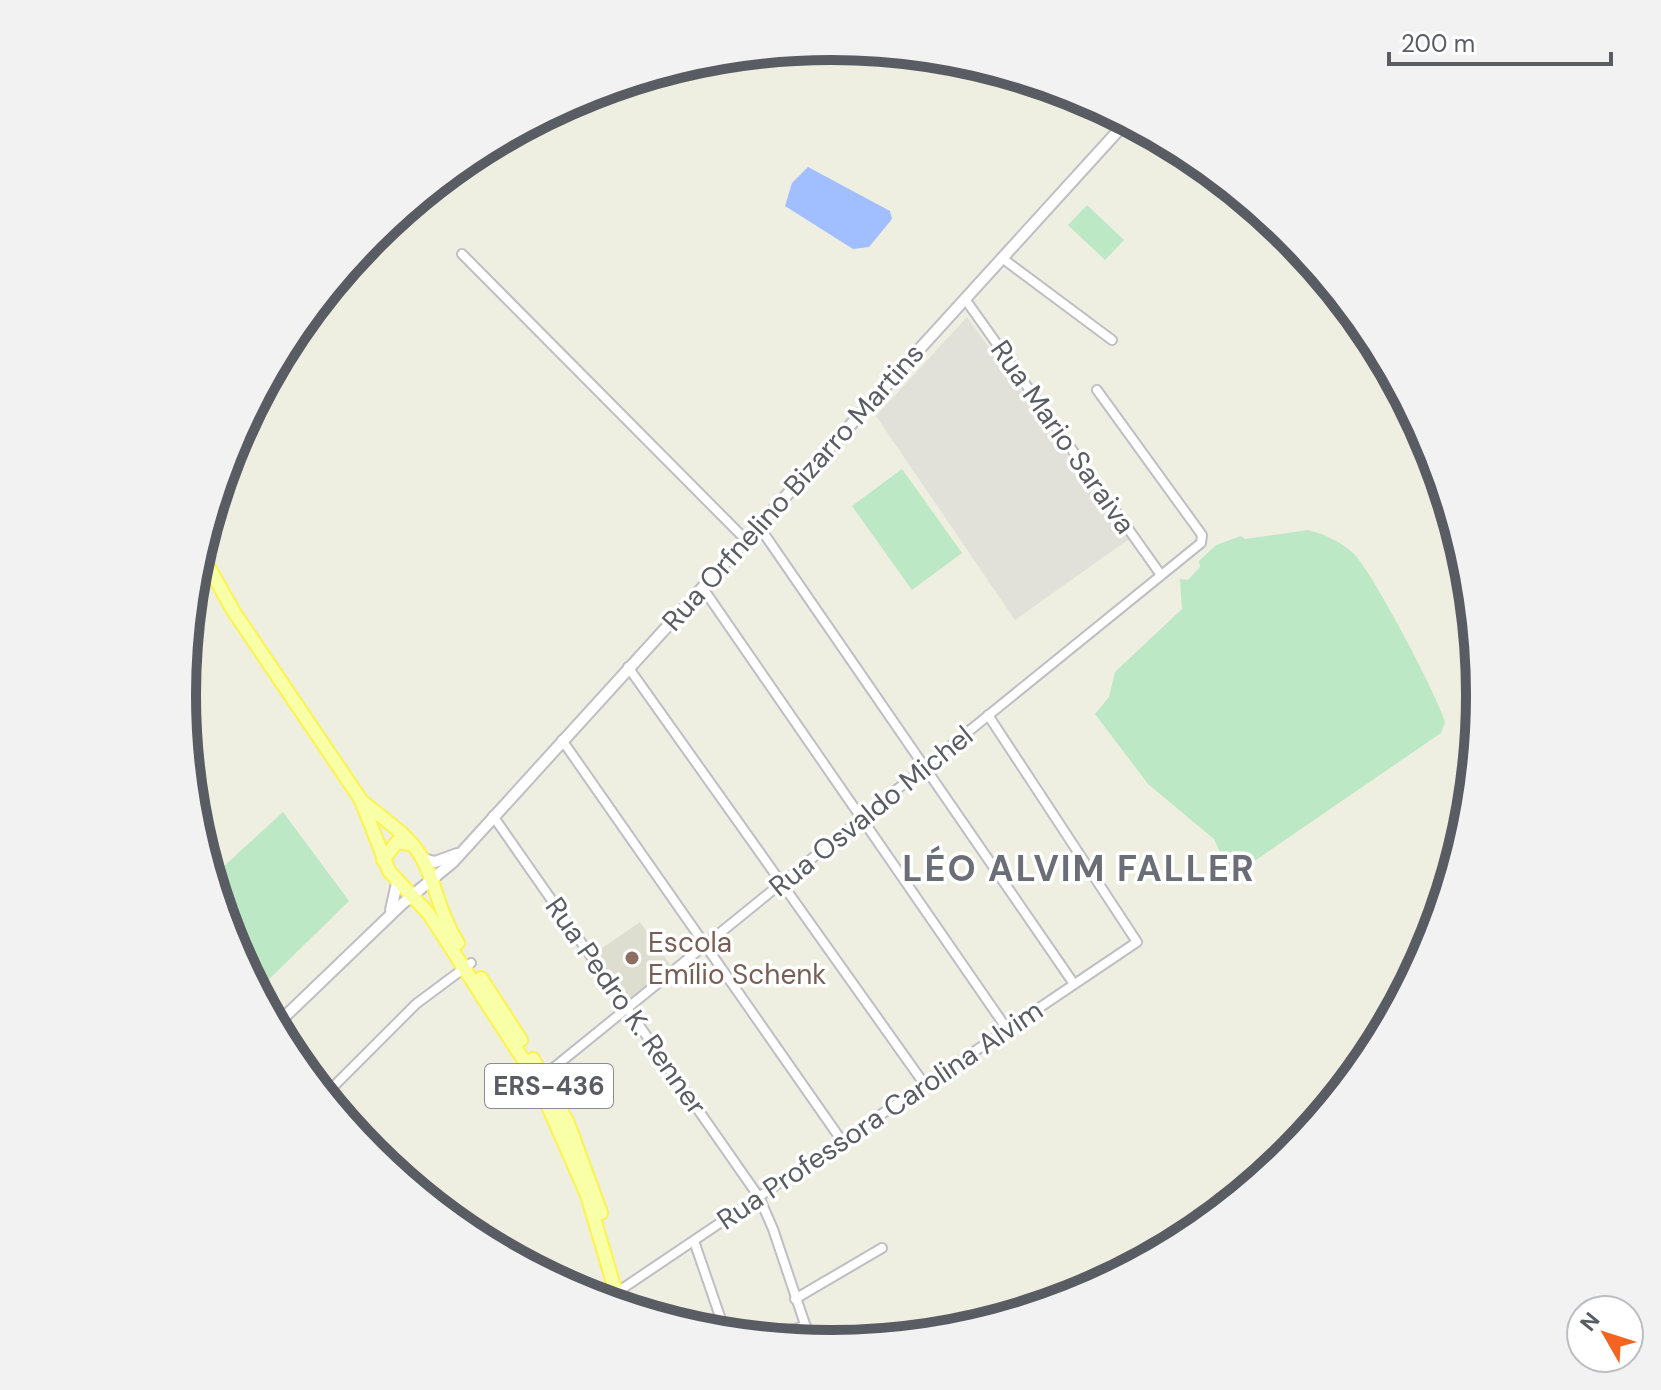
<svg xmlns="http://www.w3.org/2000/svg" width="1661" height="1390" viewBox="0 0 1661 1390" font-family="'DM Sans',sans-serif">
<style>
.industrial{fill:#e1e1d9}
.education{fill:#deded0}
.green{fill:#bce8c6}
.water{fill:#a1bfff}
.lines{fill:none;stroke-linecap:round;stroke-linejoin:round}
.minor-casing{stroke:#bebfc6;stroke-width:12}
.tertiary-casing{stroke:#bebfc6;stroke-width:14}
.primary-casing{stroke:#fbf44d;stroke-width:16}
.minor{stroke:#fff;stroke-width:8}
.tertiary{stroke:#fff;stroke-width:10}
.primary{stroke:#f8ffa6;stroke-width:12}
.education-dot{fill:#8d6e63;stroke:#fff;stroke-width:3}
.labels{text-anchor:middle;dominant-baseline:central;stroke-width:7;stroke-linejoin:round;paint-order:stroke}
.shield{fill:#fff;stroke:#8c8d92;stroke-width:2}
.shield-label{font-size:26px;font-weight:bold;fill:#5a5c64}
.street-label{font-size:28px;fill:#5a5c64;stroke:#fff}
.education-label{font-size:28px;fill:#785e54;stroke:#fff;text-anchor:start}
.district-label{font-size:36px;font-weight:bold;letter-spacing:2px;fill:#6b6e76;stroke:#fff}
.rim{fill:none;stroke:#5a5c64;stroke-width:10}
</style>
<rect width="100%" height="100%" fill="#eeeee1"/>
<path class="industrial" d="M 967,317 L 1129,539 L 1015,620 L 876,416 Z"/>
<path class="education" d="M 640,922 L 671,966 L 628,1001 L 595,953 Z"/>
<g class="green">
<path d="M 1087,205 L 1124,240 L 1105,260 L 1068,225 Z"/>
<path d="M 902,469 L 962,553 L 912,590 L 852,506 Z"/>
<path d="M 1308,530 C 1324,534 1339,541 1352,552 C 1370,567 1438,697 1445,722 L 1441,733 L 1231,877 L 1214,839 L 1148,784 L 1095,714 L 1109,697 L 1115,672 L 1182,609 L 1180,579 L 1188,580 L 1200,567 L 1199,561 L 1216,545 L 1241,536 L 1245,539 Z"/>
<path d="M 283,812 L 349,901 L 257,991 L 231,943 L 211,878 Z"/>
</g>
<path class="water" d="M 808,167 L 890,211 L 892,219 L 869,247 L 853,249 L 785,206 L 792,183 Z"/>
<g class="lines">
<g class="minor-casing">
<g id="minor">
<path d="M 462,254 L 745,539"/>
<path d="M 1002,258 L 1112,340"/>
<path d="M 965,299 L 1161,575"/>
<path d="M 758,525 L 1074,984"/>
<path d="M 702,587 L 1007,1029"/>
<path d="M 628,667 L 925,1085"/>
<path d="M 562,740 L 842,1141"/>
<path d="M 493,816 L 759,1197 L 773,1229 L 811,1342"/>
<path d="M 541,1078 L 1201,543 L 1202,535 L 1097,390"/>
<path d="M 324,1096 L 416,1004 L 471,963"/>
<path d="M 694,1241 L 726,1334"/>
<path d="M 795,1299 L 882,1248"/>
<path d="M 604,1301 L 1137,942 L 988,715"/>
<path d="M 762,1337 L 806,1326"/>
</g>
</g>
<g class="tertiary-casing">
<g id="tertiary">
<path d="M 423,859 L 435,862 L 457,854"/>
<path d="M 391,910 L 397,883"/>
<path d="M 275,1026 L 402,904 L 453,862 L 1127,121"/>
</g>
</g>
<g class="primary-casing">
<g id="primary">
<path d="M 199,550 L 234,612 L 361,800 L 389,871 L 429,914 L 537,1081 L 587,1195 L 620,1306"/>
<path d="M 363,802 C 383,819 411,836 423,860 C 437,887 440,916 458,943"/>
<path d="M 383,860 L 397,842 L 411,844"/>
<path d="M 481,978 L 521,1040"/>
<path d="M 533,1059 L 568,1123 L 601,1213"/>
</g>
</g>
<use href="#minor" class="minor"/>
<use href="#tertiary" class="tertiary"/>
<use href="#primary" class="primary"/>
</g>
<circle class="education-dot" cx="632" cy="958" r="8"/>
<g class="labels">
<rect class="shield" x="485" y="1064" width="128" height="44" rx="6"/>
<g class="shield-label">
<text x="549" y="1086">ERS-436</text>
</g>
<g class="street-label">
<text transform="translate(1063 437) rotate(55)">Rua Mario Saraiva</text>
<text transform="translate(793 487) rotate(-48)">Rua Orfnelino Bizarro Martins</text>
<text transform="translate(871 811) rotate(-39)">Rua Osvaldo Michel</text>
<text transform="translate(626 1006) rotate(55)">Rua Pedro K. Renner</text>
<text transform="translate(880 1115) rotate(-34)">Rua Professora Carolina Alvim</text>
</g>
<g class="education-label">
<text x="648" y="942">Escola<tspan x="648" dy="32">Emílio Schenk</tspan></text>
</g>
<g class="district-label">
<text x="1079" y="868">LÉO ALVIM FALLER</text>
</g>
</g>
<path d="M0 0H1661V1390H0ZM196 695a635 635 0 1 1 1270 0a635 635 0 1 1-1270 0Z" fill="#f2f2f3" fill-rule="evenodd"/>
<path class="rim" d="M196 695a635 635 0 1 1 1270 0a635 635 0 1 1-1270 0Z"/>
<g transform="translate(1605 1334) rotate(309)"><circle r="38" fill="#ffffff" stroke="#bdbec1" stroke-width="2"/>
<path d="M0-6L14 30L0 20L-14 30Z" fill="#f56320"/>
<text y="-12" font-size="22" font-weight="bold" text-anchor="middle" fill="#5a5c64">N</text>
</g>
<path d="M1389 52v12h222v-12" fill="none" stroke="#5a5c64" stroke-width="4"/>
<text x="1401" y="52" font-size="24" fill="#5a5c64" stroke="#ffffff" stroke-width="6" paint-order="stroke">200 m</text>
</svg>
